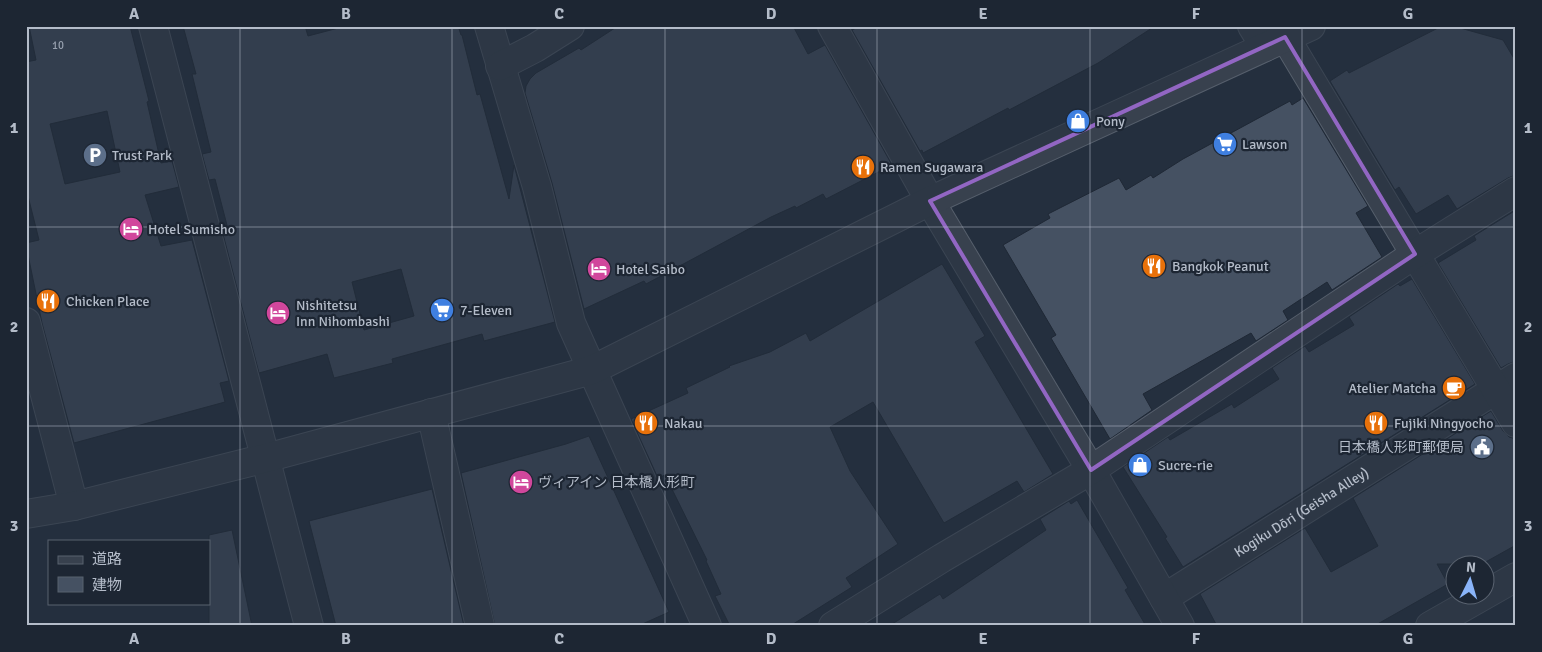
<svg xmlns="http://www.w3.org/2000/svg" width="1542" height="652" viewBox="0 0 1542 652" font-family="Signika,'Noto Sans JP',sans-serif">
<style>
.building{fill:#455162;stroke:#1f2835;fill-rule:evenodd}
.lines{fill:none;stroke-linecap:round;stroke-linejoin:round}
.pedestrian-casing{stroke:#565f6c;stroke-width:30}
.minor-casing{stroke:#565f6c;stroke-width:30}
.tertiary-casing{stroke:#565f6c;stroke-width:30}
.pedestrian{stroke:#38414e;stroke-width:28}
.minor{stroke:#38414e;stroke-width:28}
.tertiary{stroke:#38414e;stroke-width:28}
.marked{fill:none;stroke:#9266c3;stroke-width:4;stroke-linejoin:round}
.grid{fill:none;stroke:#b4bcc9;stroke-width:1;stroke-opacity:0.55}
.labels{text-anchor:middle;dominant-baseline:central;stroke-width:4.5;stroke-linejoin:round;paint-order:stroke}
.number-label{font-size:11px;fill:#98a1af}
.poi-label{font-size:14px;fill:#b4bcc9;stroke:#1d2633;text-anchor:start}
.street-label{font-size:14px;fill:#b4bcc9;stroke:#1d2633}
.neatline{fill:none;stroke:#b4bcc9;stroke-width:2}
.grid-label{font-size:16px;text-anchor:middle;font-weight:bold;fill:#b4bcc9}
</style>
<rect width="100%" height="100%" fill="#242f3e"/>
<g class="building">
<path d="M 29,26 L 130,26 L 149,101 L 147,102 L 161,163 L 172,161 L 179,187 L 145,195 L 161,246 L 192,240 L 229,381 L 220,383 L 225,402 L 74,443 L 42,323 L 26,245 L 26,243 L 39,240 L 26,188 L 26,62 L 36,60 ZM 107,111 L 120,172 L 65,184 L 50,124 Z"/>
<path d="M 183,26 L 305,26 L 308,36 L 346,26 L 458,26 L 461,35 L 462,35 L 477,95 L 480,94 L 509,199 L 514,165 L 555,322 L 484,341 L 482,334 L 392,359 L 393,363 L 334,378 L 327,354 L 259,373 L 223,234 L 229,233 L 215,179 L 209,180 L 202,154 L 211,152 L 192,74 L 196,74 ZM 401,269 L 414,316 L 364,330 L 352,282 Z"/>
<path d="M 618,26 L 793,26 L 808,54 L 825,45 L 892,165 L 826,199 L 823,194 L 796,208 L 795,206 L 771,217 L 646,284 L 644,281 L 584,309 L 552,183 L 525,93 L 526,86 L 530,79 L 536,73 L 579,48 L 581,50 Z"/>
<path d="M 860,26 L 1155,26 L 1098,63 L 1009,110 L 1008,108 L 923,153 L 922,150 L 920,151 L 852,30 Z"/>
<path d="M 1442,26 L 1453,26 L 1503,40 L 1516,62 L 1516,175 L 1508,178 L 1457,209 L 1448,195 L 1416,214 L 1399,187 L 1395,190 L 1330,81 L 1347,70 L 1349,73 Z"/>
<path d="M 1303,98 L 1368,206 L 1356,213 L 1382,257 L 1332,290 L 1327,282 L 1283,311 L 1288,320 L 1256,341 L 1251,333 L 1143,394 L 1152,410 L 1110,439 L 1051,338 L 1056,335 L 1003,245 L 1050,218 L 1048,214 L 1119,178 L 1126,190 L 1151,175 L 1153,178 L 1183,159 L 1290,101 L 1292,105 Z"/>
<path d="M 1516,210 L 1516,361 L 1508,364 L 1501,368 L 1438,263 L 1476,240 L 1474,236 Z"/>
<path d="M 942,264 L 985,336 L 975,342 L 1053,474 L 1024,492 L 1017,481 L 944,523 L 873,402 L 830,427 L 850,471 L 898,544 L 846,578 L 852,587 L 790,626 L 730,626 L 715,596 L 721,594 L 706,561 L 707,560 L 665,475 L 658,478 L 631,419 L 688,393 L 686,388 L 730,367 L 729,366 L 770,352 L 806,333 L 810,341 Z"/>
<path d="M 1412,279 L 1475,384 L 1183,567 L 1165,538 L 1167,537 L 1123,467 L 1168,437 L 1170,440 L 1232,404 L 1234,408 L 1279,379 L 1272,368 L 1305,346 L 1309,352 L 1354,325 L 1349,317 L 1398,284 L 1400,286 Z"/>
<path d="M 1491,411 L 1503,431 L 1509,437 L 1516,439 L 1516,545 L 1482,564 L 1437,564 L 1448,584 L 1374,626 L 1217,626 L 1200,594 L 1305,528 L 1331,572 L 1378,546 L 1353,498 Z"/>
<path d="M 589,436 L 669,612 L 638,626 L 495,626 L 461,473 L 566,444 Z"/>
<path d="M 432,489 L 464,626 L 336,626 L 309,521 Z"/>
<path d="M 1077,500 L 1128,588 L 1125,590 L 1146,626 L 889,626 L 940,594 L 943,599 L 1046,530 L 1040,519 L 1069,501 L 1071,504 Z"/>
<path d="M 232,530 L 252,626 L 209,626 L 209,535 Z"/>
</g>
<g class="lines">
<g class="pedestrian-casing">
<g id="pedestrian">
<path id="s1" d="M 1164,598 L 1516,377"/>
</g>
</g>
<g class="minor-casing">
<g id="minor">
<path d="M 153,26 L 309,626"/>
<path d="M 489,26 L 537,187 L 571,323 L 707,626"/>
<path d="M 832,26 L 930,201 L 1091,470 L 1180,626"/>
<path d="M 1252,26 L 1265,47"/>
<path d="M 1285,37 L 1516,423"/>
<path d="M 500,66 L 535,48 L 570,26"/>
<path d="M 26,322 L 74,506"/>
<path d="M 431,413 L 480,626"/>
<path d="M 833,626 L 942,558 L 1091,470 L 1415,254 L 1516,191"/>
<path d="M 1430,626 L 1516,577"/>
</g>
</g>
<g class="tertiary-casing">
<path id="tertiary" d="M 26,514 L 74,506 L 266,458 L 592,370 L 930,201 L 1311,26"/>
</g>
<use href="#pedestrian" class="pedestrian"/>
<use href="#minor" class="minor"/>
<use href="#tertiary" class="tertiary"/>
</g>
<path d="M0 0H1542V652H0ZM 1285,37 L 1415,254 L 1091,470 L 930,201 Z" fill="#242f3e" fill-opacity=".55" fill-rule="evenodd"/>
<path class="marked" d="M 1285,37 L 1415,254 L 1091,470 L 930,201 Z"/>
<path class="grid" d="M 240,26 L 240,626M 452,26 L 452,626M 665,26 L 665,626M 877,26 L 877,626M 1090,26 L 1090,626M 1302,26 L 1302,626M 26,227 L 1516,227M 26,426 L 1516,426"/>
<defs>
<g id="shop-disc" transform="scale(1.25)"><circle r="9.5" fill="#3f7fe0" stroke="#1d2633"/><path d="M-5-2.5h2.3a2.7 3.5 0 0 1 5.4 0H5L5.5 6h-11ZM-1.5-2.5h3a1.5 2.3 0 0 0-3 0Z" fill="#fff"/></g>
<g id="supermarket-disc" transform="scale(1.25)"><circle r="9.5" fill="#3f7fe0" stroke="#1d2633"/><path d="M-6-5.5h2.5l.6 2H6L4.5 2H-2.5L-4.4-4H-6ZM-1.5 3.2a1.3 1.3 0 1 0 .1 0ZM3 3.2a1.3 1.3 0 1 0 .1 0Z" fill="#fff"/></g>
<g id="parking-disc" transform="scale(1.25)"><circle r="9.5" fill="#5c6f8a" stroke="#1d2633"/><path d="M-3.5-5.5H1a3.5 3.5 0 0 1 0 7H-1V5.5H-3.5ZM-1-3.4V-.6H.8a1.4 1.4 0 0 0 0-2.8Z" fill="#fff"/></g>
<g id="restaurant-disc" transform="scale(1.25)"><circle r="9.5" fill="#e8710a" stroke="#1d2633"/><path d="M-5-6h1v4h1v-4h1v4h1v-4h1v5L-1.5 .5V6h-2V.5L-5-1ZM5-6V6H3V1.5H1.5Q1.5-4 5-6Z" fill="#fff"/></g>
<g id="hotel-disc" transform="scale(1.25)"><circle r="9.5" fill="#d1479c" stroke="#1d2633"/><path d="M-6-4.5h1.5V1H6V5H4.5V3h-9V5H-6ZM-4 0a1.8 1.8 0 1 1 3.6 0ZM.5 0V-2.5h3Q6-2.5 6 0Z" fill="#fff"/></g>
<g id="cafe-disc" transform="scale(1.25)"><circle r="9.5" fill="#e8710a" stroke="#1d2633"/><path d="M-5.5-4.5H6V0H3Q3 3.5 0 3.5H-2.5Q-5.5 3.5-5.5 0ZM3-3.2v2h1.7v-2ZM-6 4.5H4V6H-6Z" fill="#fff"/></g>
<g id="civic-disc" transform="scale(1.25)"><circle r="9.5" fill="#5c6f8a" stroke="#1d2633"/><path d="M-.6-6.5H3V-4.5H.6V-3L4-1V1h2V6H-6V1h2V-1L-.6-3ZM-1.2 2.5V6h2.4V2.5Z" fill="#fff"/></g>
</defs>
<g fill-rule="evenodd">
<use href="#shop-disc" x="1078" y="121"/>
<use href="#supermarket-disc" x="1225" y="144"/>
<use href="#parking-disc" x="95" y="155"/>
<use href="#restaurant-disc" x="863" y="167"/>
<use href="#hotel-disc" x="131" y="229"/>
<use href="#restaurant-disc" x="1154" y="266"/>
<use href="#hotel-disc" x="599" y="269"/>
<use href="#restaurant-disc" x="48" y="301"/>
<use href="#supermarket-disc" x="442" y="310"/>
<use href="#hotel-disc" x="278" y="313"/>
<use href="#cafe-disc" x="1454" y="388"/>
<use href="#restaurant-disc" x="646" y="423"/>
<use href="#restaurant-disc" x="1376" y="423"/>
<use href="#civic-disc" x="1482" y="447"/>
<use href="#shop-disc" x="1140" y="465"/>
<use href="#hotel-disc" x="521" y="482"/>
</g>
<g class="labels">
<g class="number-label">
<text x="58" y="45">10</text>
</g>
<g class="poi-label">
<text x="1096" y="121">Pony</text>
<text x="1242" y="144">Lawson</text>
<text x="112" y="155">Trust Park</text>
<text x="880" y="167">Ramen Sugawara</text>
<text x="148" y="229">Hotel Sumisho</text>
<text x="1172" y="266">Bangkok Peanut</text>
<text x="616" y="269">Hotel Saibo</text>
<text x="66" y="301">Chicken Place</text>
<text x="296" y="305">Nishitetsu<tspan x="296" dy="16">Inn Nihombashi</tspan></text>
<text x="460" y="310">7-Eleven</text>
<text x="1436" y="388" text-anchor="end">Atelier Matcha</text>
<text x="664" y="423">Nakau</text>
<text x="1394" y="423">Fujiki Ningyocho</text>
<text x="1464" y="447" text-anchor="end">日本橋人形町郵便局</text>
<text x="1158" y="465">Sucre-rie</text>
<text x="538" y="482">ヴィアイン 日本橋人形町</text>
</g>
<g class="street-label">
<text stroke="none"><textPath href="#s1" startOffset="162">Kogiku Dōri (Geisha Alley)</textPath></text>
</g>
</g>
<rect width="1542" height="652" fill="none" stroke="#1d2633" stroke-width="55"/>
<rect x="48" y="540" width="162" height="65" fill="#1d2633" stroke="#59626f"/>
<rect x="58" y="556" width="25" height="8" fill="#38414e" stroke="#59626f"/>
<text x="92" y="564" font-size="15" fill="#b4bcc9">道路</text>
<rect x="58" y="577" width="25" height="15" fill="#455162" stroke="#59626f"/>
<text x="92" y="590" font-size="15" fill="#b4bcc9">建物</text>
<g transform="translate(1470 580) rotate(5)"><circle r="24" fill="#1d2633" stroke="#59626f"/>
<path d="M0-4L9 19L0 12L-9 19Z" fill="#8ab4f8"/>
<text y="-8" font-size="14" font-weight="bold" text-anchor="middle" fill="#b4bcc9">N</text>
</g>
<rect x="28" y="28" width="1486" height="596" class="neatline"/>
<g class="grid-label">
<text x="134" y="19">A</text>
<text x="346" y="19">B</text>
<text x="559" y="19">C</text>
<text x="771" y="19">D</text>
<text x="983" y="19">E</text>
<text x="1196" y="19">F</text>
<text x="1408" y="19">G</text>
<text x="14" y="133">1</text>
<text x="1528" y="133">1</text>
<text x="14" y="332">2</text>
<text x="1528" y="332">2</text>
<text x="14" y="531">3</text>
<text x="1528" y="531">3</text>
<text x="134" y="644">A</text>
<text x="346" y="644">B</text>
<text x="559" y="644">C</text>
<text x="771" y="644">D</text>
<text x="983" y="644">E</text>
<text x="1196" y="644">F</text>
<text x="1408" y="644">G</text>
</g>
</svg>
